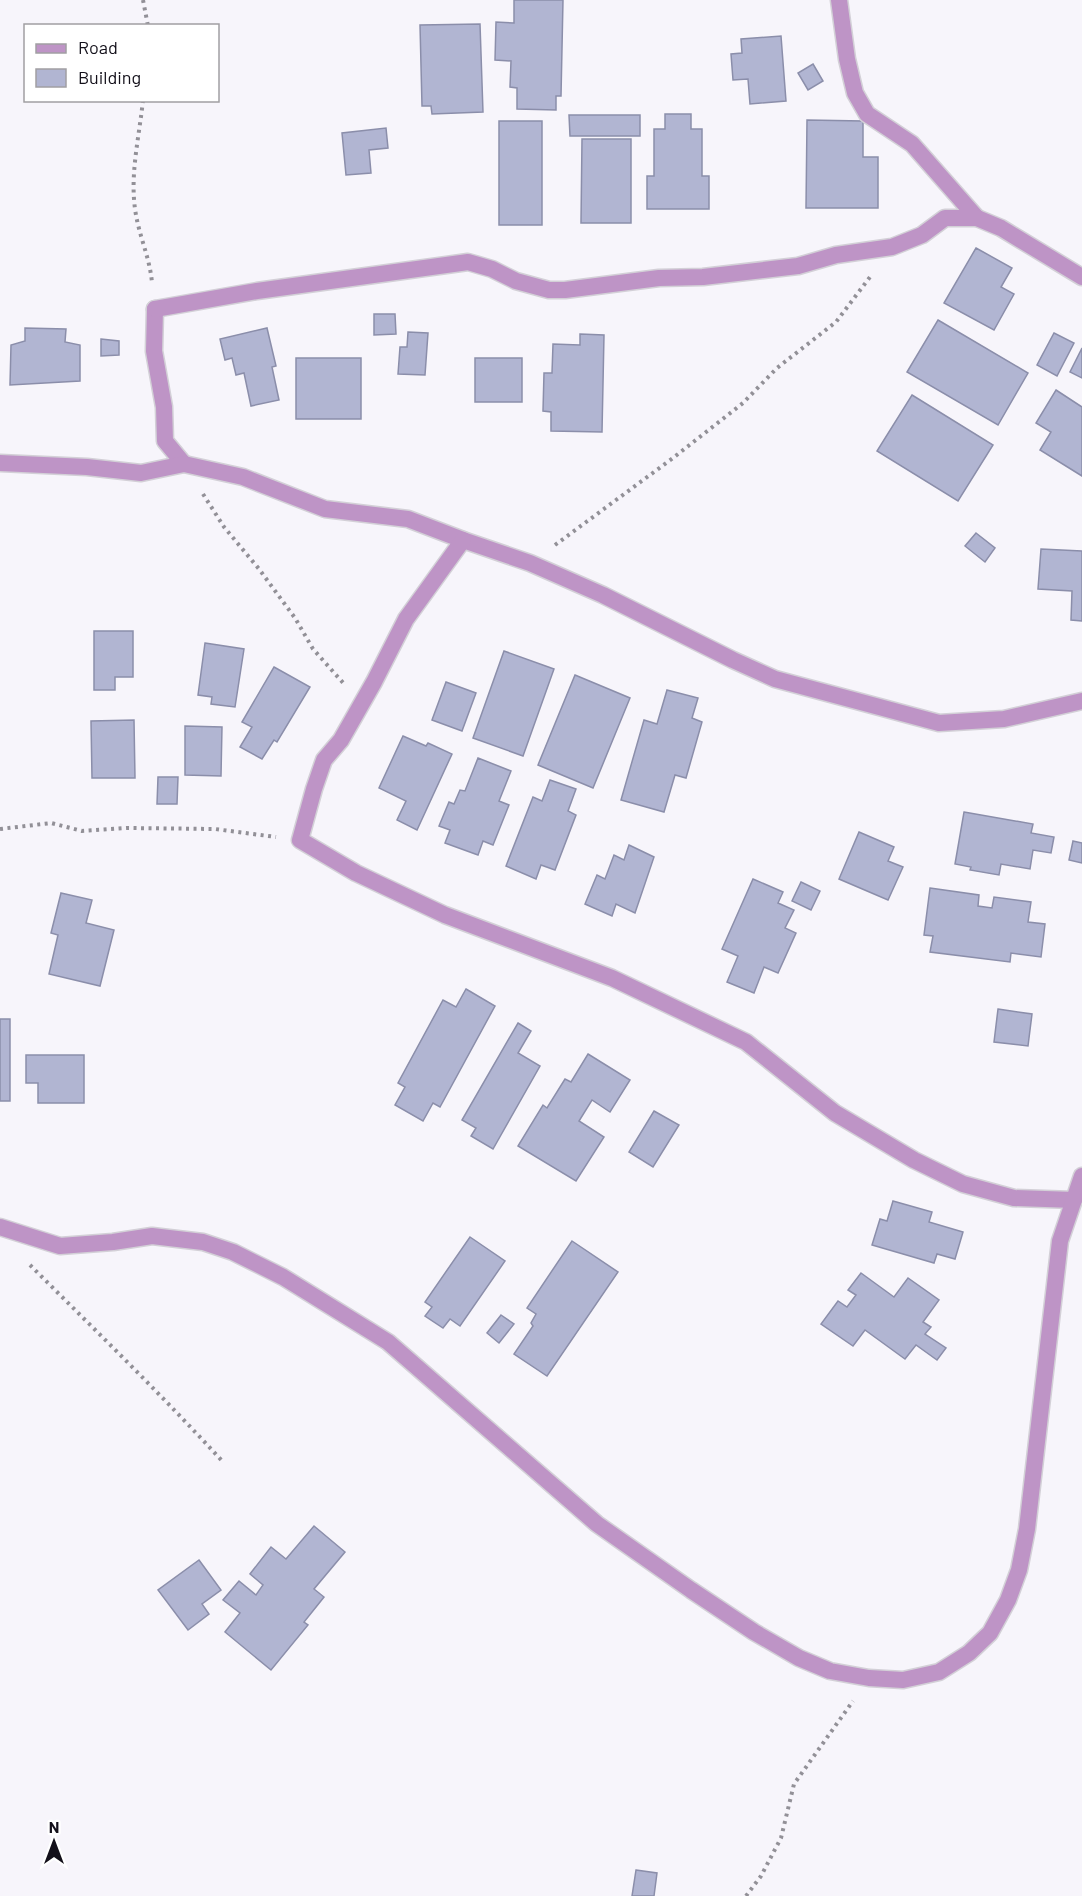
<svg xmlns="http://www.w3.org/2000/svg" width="1082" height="1896" viewBox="0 0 1082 1896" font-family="Barlow,sans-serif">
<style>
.building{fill:#b1b5d2;stroke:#8b8eaa;stroke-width:1.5}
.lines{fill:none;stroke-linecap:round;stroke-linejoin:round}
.service-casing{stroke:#d3d0d7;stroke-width:19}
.minor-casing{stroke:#d3d0d7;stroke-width:19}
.path{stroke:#929097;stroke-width:4;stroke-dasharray:3 4.5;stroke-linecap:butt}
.service{stroke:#be94c6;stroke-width:16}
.minor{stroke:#be94c6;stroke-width:16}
</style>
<rect width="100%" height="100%" fill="#f7f5fb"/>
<g class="building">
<path d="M 514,0 L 563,0 L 561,96 L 556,96 L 556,110 L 517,109 L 517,88 L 510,87 L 511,61 L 495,60 L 496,22 L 514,23 Z"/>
<path d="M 480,24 L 483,112 L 432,114 L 431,106 L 422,106 L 420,25 Z"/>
<path d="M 781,36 L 786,101 L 750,104 L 748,79 L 733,80 L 731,54 L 742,53 L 741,39 Z"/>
<path d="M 813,64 L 823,81 L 808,90 L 798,73 Z"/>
<path d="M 665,114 L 691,114 L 691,129 L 702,129 L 702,176 L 709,176 L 709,209 L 647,209 L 647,176 L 654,176 L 654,129 L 665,129 Z"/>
<path d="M 569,115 L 640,115 L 640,136 L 570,136 Z"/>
<path d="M 807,120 L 863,121 L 863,157 L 878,157 L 878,208 L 806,208 Z"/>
<rect x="499" y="121" width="43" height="104"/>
<path d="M 386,128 L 388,148 L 369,150 L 371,173 L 346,175 L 342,133 Z"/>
<path d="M 582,139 L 631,139 L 631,223 L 581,223 Z"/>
<path d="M 976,248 L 1012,268 L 1001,287 L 1014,294 L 994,330 L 944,303 Z"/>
<path d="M 374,314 L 395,314 L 396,334 L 374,335 Z"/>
<path d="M 938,320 L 1028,373 L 998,425 L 907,372 Z"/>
<path d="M 25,328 L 66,329 L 65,342 L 80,345 L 80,381 L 10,385 L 11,345 L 25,341 Z"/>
<path d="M 267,328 L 276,366 L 272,367 L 279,400 L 251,406 L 244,373 L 236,375 L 232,358 L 225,360 L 220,339 Z"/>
<path d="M 408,332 L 428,333 L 425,375 L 398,374 L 400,347 L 407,347 Z"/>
<path d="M 1054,333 L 1074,343 L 1057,376 L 1037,365 Z"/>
<path d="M 580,334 L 604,335 L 602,432 L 551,431 L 551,412 L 543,411 L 544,373 L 552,373 L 553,344 L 580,345 Z"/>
<path d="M 101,339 L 119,341 L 119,355 L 101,356 Z"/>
<path d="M 1082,348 L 1082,378 L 1070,372 Z"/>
<rect x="296" y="358" width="65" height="61"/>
<rect x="475" y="358" width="47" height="44"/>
<path d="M 1056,390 L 1082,407 L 1082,476 L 1040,450 L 1051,432 L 1036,423 Z"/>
<path d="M 912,395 L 993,445 L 958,501 L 877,451 Z"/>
<path d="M 976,533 L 995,548 L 985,562 L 965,546 Z"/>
<path d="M 1041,549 L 1082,551 L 1082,621 L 1071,620 L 1072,591 L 1038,589 Z"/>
<path d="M 94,631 L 133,631 L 133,677 L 115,677 L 115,690 L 94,690 Z"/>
<path d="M 205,643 L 244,649 L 235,707 L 211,704 L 212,697 L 198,695 Z"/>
<path d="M 504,651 L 554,669 L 523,756 L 473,738 Z"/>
<path d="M 274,667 L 310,687 L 277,742 L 274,740 L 262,759 L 240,747 L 252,727 L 242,722 Z"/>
<path d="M 575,675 L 630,698 L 593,788 L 538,765 Z"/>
<path d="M 446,682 L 476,693 L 462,731 L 432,720 Z"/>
<path d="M 667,690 L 698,698 L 692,718 L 702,722 L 686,778 L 675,775 L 664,812 L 621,800 L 644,720 L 657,724 Z"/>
<path d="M 134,720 L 135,778 L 92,778 L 91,721 Z"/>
<path d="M 185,726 L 222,727 L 221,776 L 185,775 Z"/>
<path d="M 403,736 L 426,746 L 428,743 L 452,754 L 417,830 L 397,820 L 406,801 L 379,788 Z"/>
<path d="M 478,758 L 511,771 L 499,801 L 509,805 L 493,845 L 483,841 L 478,855 L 445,843 L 450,830 L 439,826 L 449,802 L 454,804 L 460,790 L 465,791 Z"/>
<path d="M 158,777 L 178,777 L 177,804 L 157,804 Z"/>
<path d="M 550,780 L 576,789 L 568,811 L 576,815 L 555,870 L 541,865 L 536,879 L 506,866 L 533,797 L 542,801 Z"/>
<path d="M 964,812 L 1033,824 L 1031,833 L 1054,837 L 1051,853 L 1033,850 L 1030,869 L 1001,864 L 999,875 L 970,870 L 971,867 L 955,864 Z"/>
<path d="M 859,832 L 894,847 L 888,861 L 903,867 L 888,900 L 839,879 Z"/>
<path d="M 1073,841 L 1082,843 L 1082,863 L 1069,860 Z"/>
<path d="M 629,845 L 654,857 L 635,913 L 616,904 L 612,916 L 585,904 L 597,875 L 605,879 L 614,855 L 624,860 Z"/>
<path d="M 753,879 L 783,892 L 778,903 L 794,910 L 785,928 L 796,933 L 778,973 L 764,967 L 754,993 L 727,982 L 738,956 L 722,949 Z"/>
<path d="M 801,882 L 820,891 L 811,910 L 792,901 Z"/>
<path d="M 930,888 L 979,895 L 978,906 L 992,908 L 994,897 L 1031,902 L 1028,922 L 1045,924 L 1041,957 L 1011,953 L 1010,962 L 930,952 L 933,936 L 924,935 Z"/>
<path d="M 61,893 L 92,900 L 86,923 L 114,930 L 100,986 L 49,974 L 58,935 L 51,933 Z"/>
<path d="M 466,989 L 495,1006 L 440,1107 L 433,1103 L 423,1121 L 395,1105 L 405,1087 L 398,1083 L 443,1000 L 456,1007 Z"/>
<path d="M 998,1009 L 1032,1014 L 1028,1046 L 994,1042 Z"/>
<rect x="0" y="1019" width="10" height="82"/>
<path d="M 518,1023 L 531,1031 L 518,1053 L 540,1066 L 493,1149 L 471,1136 L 476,1128 L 462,1120 Z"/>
<path d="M 588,1054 L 630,1080 L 610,1112 L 592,1100 L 579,1121 L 604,1137 L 576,1181 L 518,1146 L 543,1105 L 547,1108 L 565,1079 L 571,1082 Z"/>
<path d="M 26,1055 L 84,1055 L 84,1103 L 38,1103 L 38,1083 L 26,1083 Z"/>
<path d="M 654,1111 L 679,1125 L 653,1167 L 629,1152 Z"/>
<path d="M 893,1201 L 932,1212 L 929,1222 L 963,1232 L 955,1259 L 937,1254 L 934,1263 L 872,1245 L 880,1219 L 887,1221 Z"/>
<path d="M 470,1237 L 505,1261 L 460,1326 L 450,1319 L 443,1328 L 425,1316 L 432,1307 L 425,1302 Z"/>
<path d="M 572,1241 L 618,1272 L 547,1376 L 514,1354 L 533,1326 L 531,1323 L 536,1314 L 527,1308 Z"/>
<path d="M 861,1273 L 894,1297 L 908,1278 L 939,1300 L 923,1322 L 931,1327 L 925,1334 L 946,1348 L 937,1360 L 916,1345 L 905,1359 L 865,1330 L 853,1346 L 821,1324 L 838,1301 L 847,1307 L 856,1295 L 848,1290 Z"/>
<path d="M 501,1315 L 514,1324 L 499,1343 L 487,1333 Z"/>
<path d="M 314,1526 L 345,1552 L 314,1589 L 324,1597 L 304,1622 L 308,1625 L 271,1670 L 225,1632 L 240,1613 L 223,1600 L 239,1581 L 256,1595 L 263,1585 L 250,1574 L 271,1547 L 286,1559 Z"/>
<path d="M 199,1560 L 221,1590 L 202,1604 L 209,1614 L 188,1630 L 158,1590 Z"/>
<path d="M 636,1870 L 657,1873 L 654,1896 L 632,1896 Z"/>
</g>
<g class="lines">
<g class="service-casing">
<path id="service" d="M 155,309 L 154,351 L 164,407 L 165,441 L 184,464"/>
</g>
<g class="minor-casing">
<g id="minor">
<path d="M 839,0 L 847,59 L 855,93 L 867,114 L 912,144 L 977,218"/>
<path d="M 155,309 L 257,291 L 468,262 L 492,269 L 516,281 L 549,290 L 565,290 L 659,278 L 703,277 L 798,266 L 836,255 L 892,247 L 922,235 L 945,218 L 977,218 L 1001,228 L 1082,277"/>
<path d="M 0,463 L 87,467 L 141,473 L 184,464 L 243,477 L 325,509 L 408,519 L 463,540 L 530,563 L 603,595 L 733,660 L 775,679 L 939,723 L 1004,719 L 1082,701"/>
<path d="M 463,540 L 406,619 L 374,682 L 341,740 L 324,760 L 314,789 L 300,840 L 356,873 L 445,915 L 612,978 L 746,1042 L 835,1113 L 914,1160 L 963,1184 L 1014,1198 L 1074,1200"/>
<path d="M 0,1227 L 60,1246 L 113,1242 L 152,1236 L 203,1242 L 233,1252 L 283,1277 L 388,1342 L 597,1524 L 691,1590 L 754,1632 L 799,1658 L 830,1671 L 869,1678 L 903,1680 L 939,1672 L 969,1653 L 990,1633 L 1008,1600 L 1019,1570 L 1027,1529 L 1060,1241 L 1082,1176"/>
</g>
</g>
<g class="path">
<path d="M 143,0 L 148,26"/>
<path d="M 143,100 C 139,139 129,177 136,215 C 140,238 150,259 152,283"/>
<path d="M 203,494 L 224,527 L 259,569 L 295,618 L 313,649 L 345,685"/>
<path d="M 555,545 L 673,458 L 743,403 L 777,368 L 836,322 L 870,277"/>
<path d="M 0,829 L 51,823 L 82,831 L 127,828 L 215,829 L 276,837"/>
<path d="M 30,1265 C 95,1330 161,1394 223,1462"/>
<path d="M 746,1896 L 761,1876 L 781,1838 L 794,1784 L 853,1701"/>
</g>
<use href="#service" class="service"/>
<use href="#minor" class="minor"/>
</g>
<rect x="24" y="24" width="195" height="78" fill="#ffffff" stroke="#a19fa3" stroke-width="1.5"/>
<rect x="36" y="44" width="30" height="9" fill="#be94c6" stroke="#a19fa3" stroke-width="1.5"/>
<text x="78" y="54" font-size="18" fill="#13101a">Road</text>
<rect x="36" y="69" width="30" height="18" fill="#b1b5d2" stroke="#a19fa3" stroke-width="1.5"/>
<text x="78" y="84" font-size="18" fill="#13101a">Building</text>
<g transform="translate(54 1842)" stroke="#ffffff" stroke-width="4.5" paint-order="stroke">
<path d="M0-4.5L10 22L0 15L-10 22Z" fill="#13101a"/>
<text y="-9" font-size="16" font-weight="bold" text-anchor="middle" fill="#13101a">N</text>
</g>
</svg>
